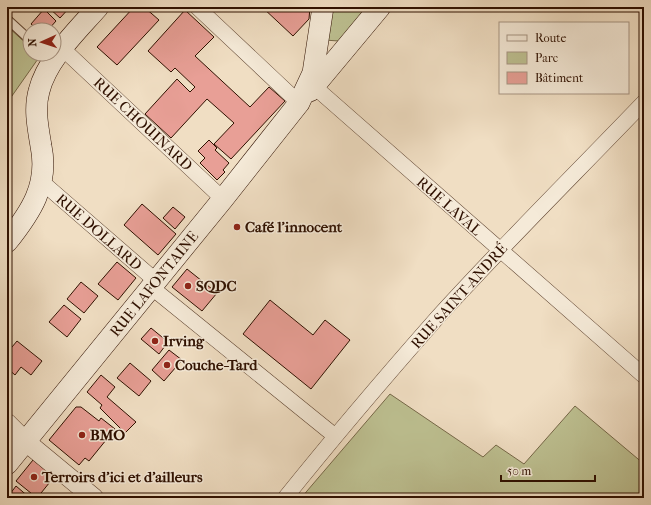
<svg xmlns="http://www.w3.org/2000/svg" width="651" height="505" viewBox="0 0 651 505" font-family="'IM FELL French Canon',serif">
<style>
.green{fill:#bdc091;stroke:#766848}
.building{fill:#e89f96;stroke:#2f1000}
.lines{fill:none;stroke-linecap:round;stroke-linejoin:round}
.service-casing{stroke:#5f4431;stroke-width:10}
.minor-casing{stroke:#5f4431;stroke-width:16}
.tertiary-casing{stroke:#5f4431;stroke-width:20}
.secondary-casing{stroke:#2f1000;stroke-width:22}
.service{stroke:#f5ead8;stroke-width:8}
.minor{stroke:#f5ead8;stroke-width:15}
.tertiary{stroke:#f5ead8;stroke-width:19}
.secondary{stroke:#f5ead8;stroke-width:21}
.poi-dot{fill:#8f2418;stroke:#f5ead8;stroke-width:1.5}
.labels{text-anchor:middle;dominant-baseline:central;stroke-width:3;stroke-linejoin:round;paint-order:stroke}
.street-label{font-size:15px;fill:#2f1000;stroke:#f5ead8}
.poi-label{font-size:15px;font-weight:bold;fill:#2f1000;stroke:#f5ead8;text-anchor:start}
</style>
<rect width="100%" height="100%" fill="#f0dec3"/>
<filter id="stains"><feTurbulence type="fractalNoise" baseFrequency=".005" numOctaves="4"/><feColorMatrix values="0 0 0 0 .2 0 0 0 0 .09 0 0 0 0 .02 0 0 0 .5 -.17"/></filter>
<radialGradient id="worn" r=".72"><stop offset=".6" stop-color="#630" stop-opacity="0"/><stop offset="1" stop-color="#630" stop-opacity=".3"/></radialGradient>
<g class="green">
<path d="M 329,7 L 372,7 L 339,41 L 324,40 Z"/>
<path d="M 7,26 L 30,47 L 30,54 L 37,54 L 40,56 L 7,103 Z"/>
<path d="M 390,394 L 483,457 L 496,445 L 524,464 L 575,406 L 644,464 L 644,498 L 301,498 Z"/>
</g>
<g class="building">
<path d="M 50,7 L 70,7 L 60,18 L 49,8 Z"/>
<path d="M 134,7 L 144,7 L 159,20 L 117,65 L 97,47 Z"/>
<path d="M 262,7 L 310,7 L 309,19 L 293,36 Z"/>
<path d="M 44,9 L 56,21 L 48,30 L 38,30 L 31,24 Z"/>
<path d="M 185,10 L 214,37 L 195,56 L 250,107 L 269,87 L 285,101 L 231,159 L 214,144 L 234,123 L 207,99 L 171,138 L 145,114 L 177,79 L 190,92 L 195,87 L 175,68 L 171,72 L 148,51 Z"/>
<path d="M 209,140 L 217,148 L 215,150 L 229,163 L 223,170 L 225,172 L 217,180 L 200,163 L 205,158 L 198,151 Z"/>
<path d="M 142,204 L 176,234 L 158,255 L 124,225 Z"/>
<path d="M 173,207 L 185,217 L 175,229 L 163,218 Z"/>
<path d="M 117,262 L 136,278 L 118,300 L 98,284 Z"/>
<path d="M 187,269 L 217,293 L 202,311 L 172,287 Z"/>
<path d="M 81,282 L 98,296 L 84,313 L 67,299 Z"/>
<path d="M 270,300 L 313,335 L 325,320 L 350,340 L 311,389 L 243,334 Z"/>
<path d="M 64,305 L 81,319 L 67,337 L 49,322 Z"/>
<path d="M 151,328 L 168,342 L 159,354 L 141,339 Z"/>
<path d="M 17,341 L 42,361 L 31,375 L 21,367 L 15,375 L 7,368 L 7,353 Z"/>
<path d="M 169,350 L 182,360 L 164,381 L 152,370 Z"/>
<path d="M 130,363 L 151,381 L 139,396 L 117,378 Z"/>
<path d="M 101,375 L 115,387 L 107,397 L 136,422 L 125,433 L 100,408 L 102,405 L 87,392 Z"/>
<path d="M 76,407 L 81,407 L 99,421 L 101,418 L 115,429 L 89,461 L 85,458 L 79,465 L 49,440 Z"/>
<path d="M 33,460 L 54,477 L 37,498 L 16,481 Z"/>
<path d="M 16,486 L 30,498 L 7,498 Z"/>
</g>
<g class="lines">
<g class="service-casing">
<path id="service" d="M 7,19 L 30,40"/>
</g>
<g class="minor-casing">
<g id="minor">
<path d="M 197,7 L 299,103"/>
<path d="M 63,49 L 223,199"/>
<path d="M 309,82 L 644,376"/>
<path d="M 42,182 L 156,281"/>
<path d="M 151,287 L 335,436"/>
<path d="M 285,498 C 334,437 385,377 437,318 C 504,244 575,174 644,102"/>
</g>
</g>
<g class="tertiary-casing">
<path id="tertiary" d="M 7,423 L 25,441 L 94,498"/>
</g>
<g class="secondary-casing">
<g id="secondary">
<path d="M 310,91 L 380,7"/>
<path d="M 7,242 C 31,212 49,185 41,146 C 38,128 34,109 39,91 C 47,59 77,31 98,7"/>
<path d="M 7,464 L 223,199 L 299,103 L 313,73 L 323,7"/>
</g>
</g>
<use href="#service" class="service"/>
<use href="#minor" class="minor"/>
<use href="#tertiary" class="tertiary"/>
<use href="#secondary" class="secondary"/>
</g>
<g class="poi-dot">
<circle cx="237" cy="227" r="4"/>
<circle cx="188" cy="286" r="4"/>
<circle cx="155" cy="341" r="4"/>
<circle cx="167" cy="365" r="4"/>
<circle cx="82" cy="435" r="4"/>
<circle cx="34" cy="477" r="4"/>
</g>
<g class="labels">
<g class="street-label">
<text transform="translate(143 124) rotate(43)">RUE CHOUINARD</text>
<text transform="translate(449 206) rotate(41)">RUE LAVAL</text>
<text transform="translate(99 232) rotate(41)">RUE DOLLARD</text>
<text transform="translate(154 284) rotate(-51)">RUE LAFONTAINE</text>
<text transform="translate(459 296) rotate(-48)">RUE SAINT-ANDRÉ</text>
</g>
<g class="poi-label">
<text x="245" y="227">Café l'innocent</text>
<text x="196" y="286">SQDC</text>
<text x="163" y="341">Irving</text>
<text x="175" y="365">Couche-Tard</text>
<text x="90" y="435">BMO</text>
<text x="42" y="477">Terroirs d'ici et d'ailleurs</text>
</g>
</g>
<rect width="651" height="505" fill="none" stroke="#f0dec3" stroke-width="24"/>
<rect x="8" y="8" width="635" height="489" fill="none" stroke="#2f1000" stroke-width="2"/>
<rect x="12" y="12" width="627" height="481" fill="none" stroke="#2f1000"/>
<rect x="499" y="22" width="130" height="72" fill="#f5ead8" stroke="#a69382"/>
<rect x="507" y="35" width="20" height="6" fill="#f5ead8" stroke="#a69382"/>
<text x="535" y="42" font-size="12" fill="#2f1000">Route</text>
<rect x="507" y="52" width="20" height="12" fill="#bdc091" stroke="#a69382"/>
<text x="535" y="62" font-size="12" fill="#2f1000">Parc</text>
<rect x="507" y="72" width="20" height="12" fill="#e89f96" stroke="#a69382"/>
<text x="535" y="82" font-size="12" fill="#2f1000">Bâtiment</text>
<g transform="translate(42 42) rotate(267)"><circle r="19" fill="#f5ead8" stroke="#a69382"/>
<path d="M0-3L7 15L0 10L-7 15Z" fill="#8f2418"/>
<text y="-6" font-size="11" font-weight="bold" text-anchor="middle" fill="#2f1000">N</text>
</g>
<path d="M501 475v6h94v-6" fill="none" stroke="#2f1000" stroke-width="2"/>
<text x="507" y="475" font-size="12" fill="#2f1000" stroke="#f5ead8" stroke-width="3" paint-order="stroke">50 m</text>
<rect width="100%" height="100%" filter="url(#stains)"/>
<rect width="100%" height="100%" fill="url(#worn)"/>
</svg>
